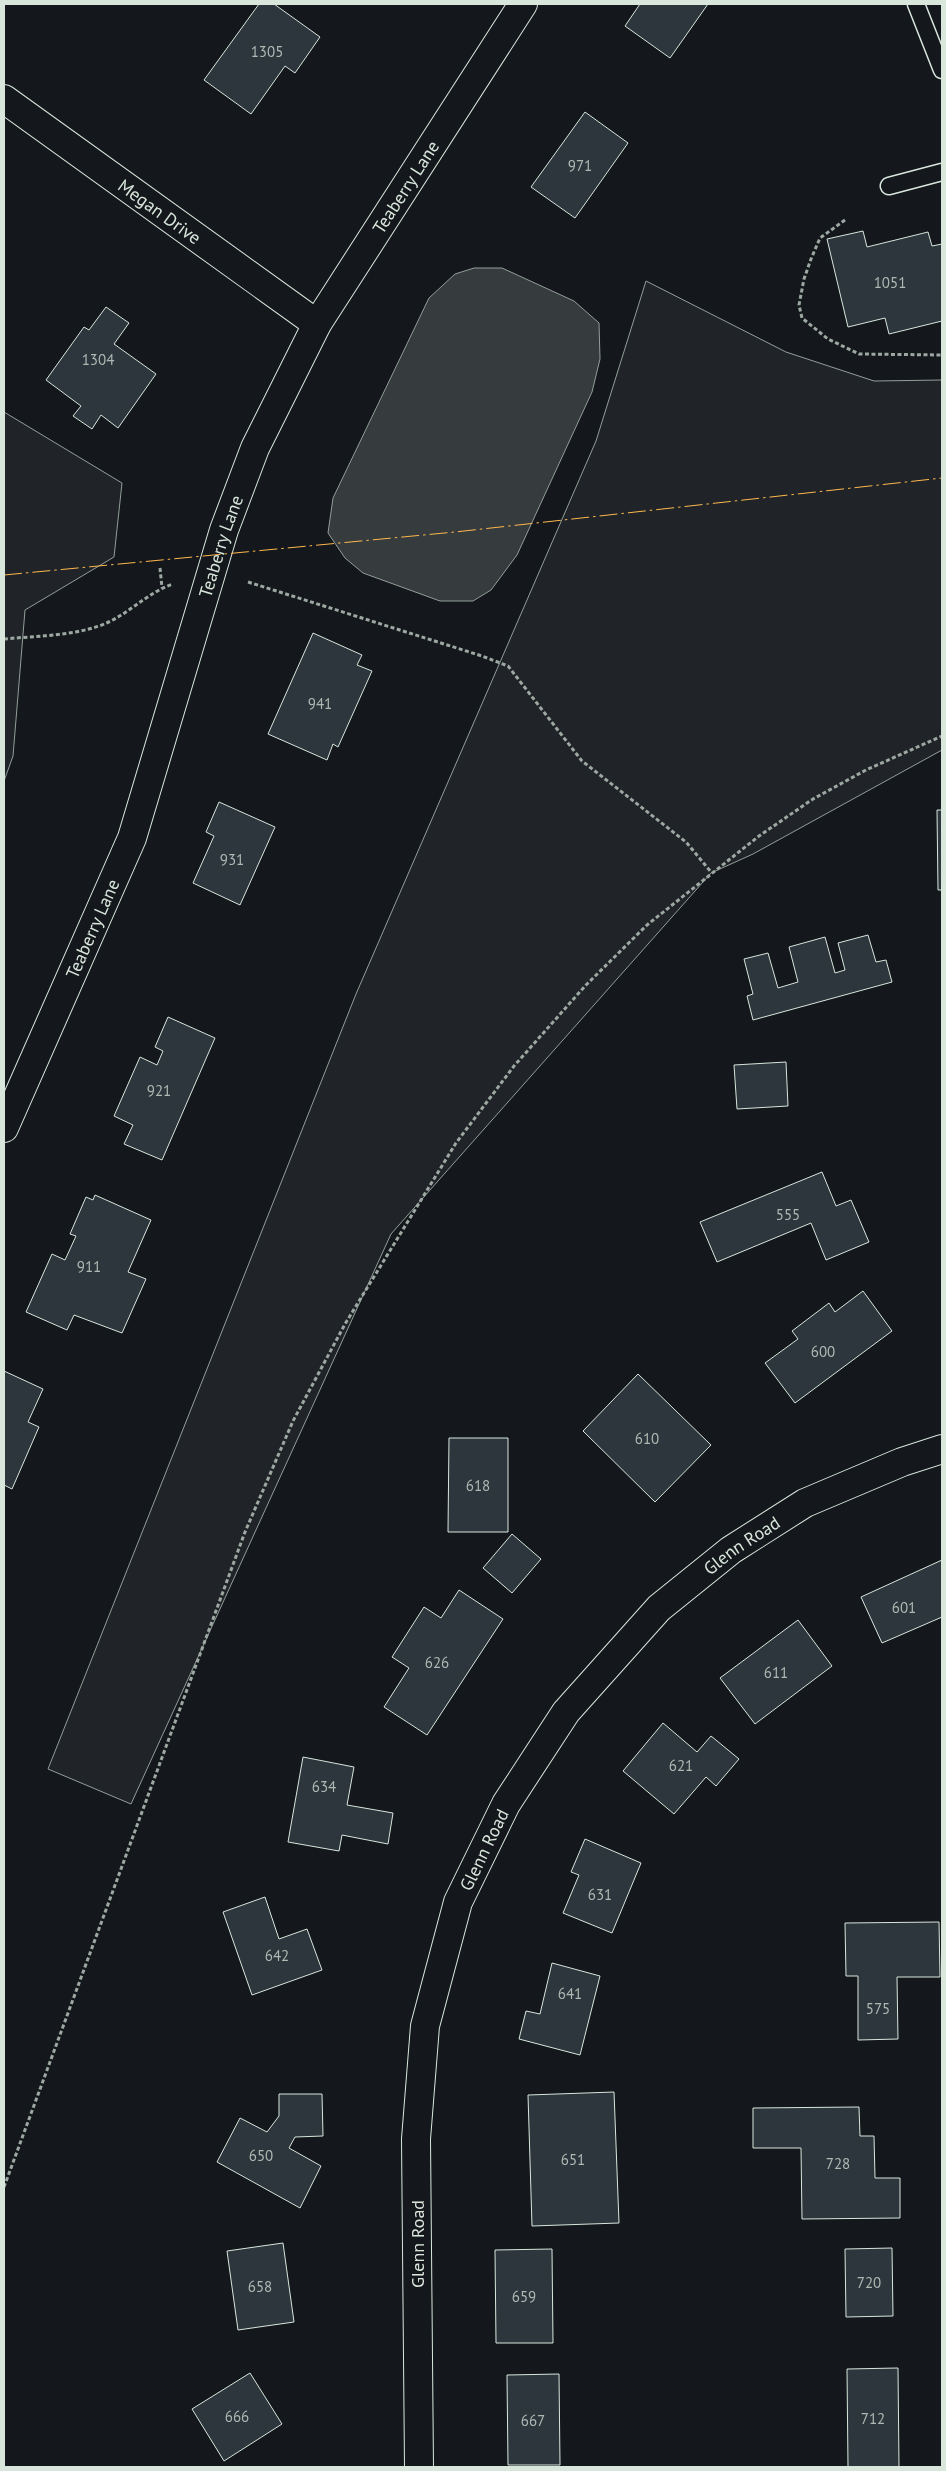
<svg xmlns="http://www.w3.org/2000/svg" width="946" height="2471" viewBox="0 0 946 2471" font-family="'PT Sans',sans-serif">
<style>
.green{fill:#202428;stroke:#939e99}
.water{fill:#363b3e;stroke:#939e99}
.building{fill:#2c363c;stroke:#d8e6dc}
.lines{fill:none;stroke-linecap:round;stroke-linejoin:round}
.service-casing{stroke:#d8e6dc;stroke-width:19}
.minor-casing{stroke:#d8e6dc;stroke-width:30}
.path{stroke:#9da8a2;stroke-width:3;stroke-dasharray:4 2.5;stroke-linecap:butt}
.service{stroke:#14181c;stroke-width:16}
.minor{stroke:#14181c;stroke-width:28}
.power{stroke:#ffb74d;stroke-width:1;stroke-dasharray:18 4 2.5 4;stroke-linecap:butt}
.labels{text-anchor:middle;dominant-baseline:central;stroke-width:4;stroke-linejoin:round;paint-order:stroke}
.number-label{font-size:15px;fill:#adbab4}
.street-label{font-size:18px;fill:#d8e6dc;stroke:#14181c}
</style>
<rect width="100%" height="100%" fill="#14181c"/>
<g class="green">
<path d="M 646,281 L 786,352 L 874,381 L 942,380 L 942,750 L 753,854 L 711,873 L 391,1234 L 131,1804 L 48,1769 L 356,994 L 596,441 Z"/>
<path d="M 4,412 L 122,483 L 114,557 L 25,610 L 13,756 L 4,781 Z"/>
</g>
<path class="water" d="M 474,268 L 502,268 L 574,301 L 599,323 L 600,359 L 592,392 L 517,555 L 491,590 L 473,601 L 440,601 L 363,573 L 345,558 L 328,533 L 333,498 L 429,298 L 455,274 Z"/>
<g class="building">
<path d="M 259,4 L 274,4 L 320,37 L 295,73 L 285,66 L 251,114 L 204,80 Z"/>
<path d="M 640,4 L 708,4 L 670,58 L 625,26 Z"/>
<path d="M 585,112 L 628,143 L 575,218 L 531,187 Z"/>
<path d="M 863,231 L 867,247 L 928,232 L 932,246 L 942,244 L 942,321 L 889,334 L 885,318 L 848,327 L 827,239 Z"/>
<path d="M 106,307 L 129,323 L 114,344 L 156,374 L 118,428 L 101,415 L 92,429 L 73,416 L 81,406 L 46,380 L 84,327 L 89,330 Z"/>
<path d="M 313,633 L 362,655 L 357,665 L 372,671 L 338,747 L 333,744 L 327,760 L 268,734 Z"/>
<path d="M 219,802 L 275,827 L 240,905 L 193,883 L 214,836 L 206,832 Z"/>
<path d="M 937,810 L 942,810 L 942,890 L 938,890 Z"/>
<path d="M 868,935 L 876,962 L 886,960 L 892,982 L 753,1020 L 747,996 L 753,994 L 744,959 L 768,953 L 778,988 L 798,982 L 789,947 L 825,937 L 835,973 L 845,970 L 838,943 Z"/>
<path d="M 168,1017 L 215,1038 L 162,1160 L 124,1144 L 133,1125 L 114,1116 L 140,1057 L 157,1065 L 163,1051 L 155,1047 Z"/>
<path d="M 786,1062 L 788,1106 L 737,1109 L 734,1065 Z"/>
<path d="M 822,1172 L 836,1206 L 851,1200 L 869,1242 L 826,1260 L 811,1223 L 717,1262 L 700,1222 Z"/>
<path d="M 95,1195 L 151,1220 L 128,1272 L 146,1279 L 122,1333 L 74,1315 L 67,1330 L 26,1312 L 52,1254 L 65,1260 L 76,1236 L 70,1234 L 86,1197 L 93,1200 Z"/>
<path d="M 863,1291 L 892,1331 L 795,1403 L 765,1363 L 798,1339 L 792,1331 L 829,1303 L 835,1312 Z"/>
<path d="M 4,1371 L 43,1389 L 28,1422 L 39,1427 L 12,1489 L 4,1485 Z"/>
<path d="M 638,1374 L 711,1445 L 655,1502 L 583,1431 Z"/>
<path d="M 449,1438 L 508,1438 L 508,1532 L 448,1532 Z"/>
<path d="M 512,1534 L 541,1559 L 512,1593 L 483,1568 Z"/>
<path d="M 942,1560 L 942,1617 L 882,1643 L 861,1597 Z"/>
<path d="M 459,1590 L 503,1619 L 427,1735 L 384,1707 L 409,1668 L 392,1657 L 424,1607 L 441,1618 Z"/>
<path d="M 798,1620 L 832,1666 L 755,1724 L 720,1678 Z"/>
<path d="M 663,1723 L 697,1752 L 711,1736 L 739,1759 L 716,1786 L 706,1777 L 674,1814 L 623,1771 Z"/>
<path d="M 303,1757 L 354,1767 L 347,1805 L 393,1813 L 388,1844 L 342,1835 L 339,1851 L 288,1842 Z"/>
<path d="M 585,1839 L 641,1863 L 612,1933 L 563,1913 L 579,1875 L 571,1872 Z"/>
<path d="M 265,1897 L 279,1939 L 307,1929 L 322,1970 L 252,1995 L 223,1912 Z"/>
<path d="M 939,1922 L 940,1977 L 897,1977 L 898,2039 L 858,2040 L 858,1976 L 846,1976 L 845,1923 Z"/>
<path d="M 552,1963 L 600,1976 L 580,2055 L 519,2039 L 526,2011 L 540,2014 Z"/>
<path d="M 614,2092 L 619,2223 L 532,2226 L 528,2095 Z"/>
<path d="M 279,2094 L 322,2094 L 323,2136 L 295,2137 L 289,2148 L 321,2166 L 300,2208 L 217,2162 L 240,2118 L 267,2132 L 279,2116 Z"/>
<path d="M 859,2107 L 860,2136 L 874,2136 L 875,2178 L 900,2178 L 900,2218 L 802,2219 L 801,2148 L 753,2148 L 753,2108 Z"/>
<path d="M 283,2243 L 294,2322 L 238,2330 L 227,2251 Z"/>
<path d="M 892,2248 L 893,2316 L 846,2317 L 845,2249 Z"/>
<path d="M 552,2249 L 553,2343 L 496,2343 L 495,2250 Z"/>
<path d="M 898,2368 L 899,2467 L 848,2467 L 847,2369 Z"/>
<path d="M 250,2373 L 282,2424 L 224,2461 L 192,2409 Z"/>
<path d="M 559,2374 L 560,2465 L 508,2465 L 507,2375 Z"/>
</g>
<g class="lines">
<g class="service-casing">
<g id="service">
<path d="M 916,4 L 942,70"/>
<path d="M 889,186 L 942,172"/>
</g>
</g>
<g class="minor-casing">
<g id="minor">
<path id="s1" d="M 4,99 L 317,324"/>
<path id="s2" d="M 4,1128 L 132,838 L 224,530 L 255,448 L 317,324 L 523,4"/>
<path id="s3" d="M 419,2467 L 416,2139 L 425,2026 L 458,1902 L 506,1804 L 566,1712 L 659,1608 L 731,1550 L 805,1503 L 902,1462 L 942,1449"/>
</g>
</g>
<g class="path">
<path d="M 845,220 L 820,238 L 811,259 L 804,279 L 799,305 L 802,318 L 828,339 L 859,354 L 942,355"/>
<path d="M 160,568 L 162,588"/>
<path d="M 248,582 L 482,656 L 508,666 L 582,761 L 686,842 L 711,872"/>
<path d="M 4,639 C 35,636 70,636 99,626 C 126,617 146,593 173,584"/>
<path d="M 4,2187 L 245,1532 L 293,1421 L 345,1324 L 456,1143 L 514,1066 L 586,985 L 647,925 L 759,836 L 813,799 L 866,770 L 942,736"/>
</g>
<use href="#service" class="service"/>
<use href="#minor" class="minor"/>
<path class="power" d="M 4,575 L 455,532 L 942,478"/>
</g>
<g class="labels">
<g class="number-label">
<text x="267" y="51">1305</text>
<text x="580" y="165">971</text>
<text x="890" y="282">1051</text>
<text x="98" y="359">1304</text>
<text x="320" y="703">941</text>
<text x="232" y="859">931</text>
<text x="159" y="1090">921</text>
<text x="788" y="1214">555</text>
<text x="89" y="1266">911</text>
<text x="823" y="1351">600</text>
<text x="647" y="1438">610</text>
<text x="478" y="1485">618</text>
<text x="904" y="1607">601</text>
<text x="437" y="1662">626</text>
<text x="776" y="1672">611</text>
<text x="681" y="1765">621</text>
<text x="324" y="1786">634</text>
<text x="600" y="1894">631</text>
<text x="277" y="1955">642</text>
<text x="570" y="1993">641</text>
<text x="878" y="2008">575</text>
<text x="261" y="2155">650</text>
<text x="573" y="2159">651</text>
<text x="838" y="2163">728</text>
<text x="869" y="2282">720</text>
<text x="260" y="2286">658</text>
<text x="524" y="2296">659</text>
<text x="237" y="2416">666</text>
<text x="873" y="2418">712</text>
<text x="533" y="2420">667</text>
</g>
<g class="street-label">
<text stroke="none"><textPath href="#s2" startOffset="1028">Teaberry Lane</textPath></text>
<text stroke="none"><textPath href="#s1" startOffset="192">Megan Drive</textPath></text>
<text stroke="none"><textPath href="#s2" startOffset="622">Teaberry Lane</textPath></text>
<text stroke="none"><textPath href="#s2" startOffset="218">Teaberry Lane</textPath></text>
<text stroke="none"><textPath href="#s3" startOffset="1032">Glenn Road</textPath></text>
<text stroke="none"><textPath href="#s3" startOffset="628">Glenn Road</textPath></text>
<text transform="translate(417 2244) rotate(-90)">Glenn Road</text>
</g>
</g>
<rect width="946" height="2471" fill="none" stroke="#d8e6dc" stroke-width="10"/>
</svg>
